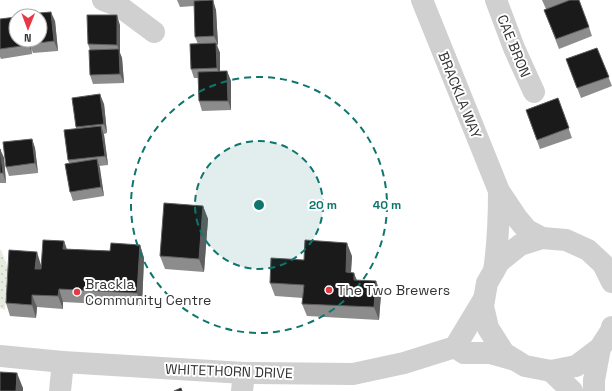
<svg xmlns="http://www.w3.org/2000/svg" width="612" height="391" viewBox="0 0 612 391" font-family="'Space Grotesk',sans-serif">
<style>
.green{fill:url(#green-dots)}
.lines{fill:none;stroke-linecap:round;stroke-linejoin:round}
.minor{stroke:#d0d0d0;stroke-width:22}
.wall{fill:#8c8c8c}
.shaded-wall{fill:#5f5f5f}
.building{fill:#1a1a1a;stroke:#5f5f5f}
.ring{fill:none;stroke:#0f766e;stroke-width:2;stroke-dasharray:7 5}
.poi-dot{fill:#e63946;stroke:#fff;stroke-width:1.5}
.labels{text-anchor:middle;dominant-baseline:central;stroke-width:4;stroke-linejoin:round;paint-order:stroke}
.street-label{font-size:14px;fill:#333;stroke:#fff}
.poi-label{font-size:14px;fill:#333;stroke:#fff;text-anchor:start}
.centre{fill:#0f766e;stroke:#fff;stroke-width:2}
.ring-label{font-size:12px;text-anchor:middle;font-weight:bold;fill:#0f766e;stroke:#fff;stroke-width:4;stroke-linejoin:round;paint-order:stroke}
</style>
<defs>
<pattern id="green-dots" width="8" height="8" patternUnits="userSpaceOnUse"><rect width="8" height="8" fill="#e6ecdf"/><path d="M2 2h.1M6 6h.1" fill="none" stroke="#c6cbc0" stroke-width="1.8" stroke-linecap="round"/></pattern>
</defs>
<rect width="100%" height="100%" fill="#fff"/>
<path class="green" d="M 0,250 L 1,250 L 8,268 L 5,310 L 0,308 Z"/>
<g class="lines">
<g class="minor">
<path d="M 103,0 L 119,6 L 154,32"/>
<path d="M 422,0 L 499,191 L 517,218 L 527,230 L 542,238"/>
<path d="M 496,0 L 514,48 L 534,92"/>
<path d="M 494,271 C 498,244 499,218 499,191"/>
<path d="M 612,282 L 603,264 L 588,250 L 566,240 L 542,238 L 520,245 L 499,262 L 487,283 L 483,306 L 488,328 L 504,353 L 525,366 L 551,371 L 576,366 L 600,348 L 611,331 L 612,327"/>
<path d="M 455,347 L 464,353 L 490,353 L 515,360"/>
<path d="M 0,356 L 63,362 L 244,373 L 353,374 L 404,363 L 455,347 L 484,299"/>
<path d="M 551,371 L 572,391"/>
<path d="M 60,391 L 63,362"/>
<path d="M 242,391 L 244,373"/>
<path d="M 594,391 L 594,380 L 600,348"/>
</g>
</g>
<g class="wall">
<path d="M 177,0 L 211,0 L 216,10 L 218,45 L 217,45 L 220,53 L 220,71 L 227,71 L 231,81 L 231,110 L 202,111 L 199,101 L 198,78 L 194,78 L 191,69 L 198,44 L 195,37 L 194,6 L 180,7 Z"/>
<path d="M 542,0 L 570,0 L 589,27 L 592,36 L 559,49 L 544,10 L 546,9 Z"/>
<path d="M 0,19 L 16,40 L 55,21 L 58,51 L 33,53 L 31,48 L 32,54 L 1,59 L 0,57 Z"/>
<path d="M 120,25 L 120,53 L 122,58 L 124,83 L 93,84 L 90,75 L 90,50 L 88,44 Z"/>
<path d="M 597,48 L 612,86 L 581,98 L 566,59 Z"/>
<path d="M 558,98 L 572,138 L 540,149 L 526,110 Z"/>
<path d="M 104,104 L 107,133 L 104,134 L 108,165 L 99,166 L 104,196 L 73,201 L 70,192 L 69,163 L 68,160 L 76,128 L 76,127 Z"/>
<path d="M 32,139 L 35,148 L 38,173 L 9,176 L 6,167 Z"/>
<path d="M 0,149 L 4,158 L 6,183 L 0,183 Z"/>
<path d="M 203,206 L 208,219 L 204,272 L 165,269 L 160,256 Z"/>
<path d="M 64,241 L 67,249 L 110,251 L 140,245 L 144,258 L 142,306 L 63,302 L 63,309 L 37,307 L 36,318 L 10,316 L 6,303 Z"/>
<path d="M 352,256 L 351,273 L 357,280 L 381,294 L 379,320 L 307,316 L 302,304 L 303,298 L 275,296 L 270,283 L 304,260 Z"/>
</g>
<g class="shaded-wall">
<path d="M 213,0 L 216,10 L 218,45 L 214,36 Z"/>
<path d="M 51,12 L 55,21 L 58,51 L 54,41 Z"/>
<path d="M 117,15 L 120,25 L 120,53 L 122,58 L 124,83 L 120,74 L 119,50 L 117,45 Z"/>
<path d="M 28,40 L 30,40 L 30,44 L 31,48 L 32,54 L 29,45 Z"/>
<path d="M 216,43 L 220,53 L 220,77 L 217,68 Z"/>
<path d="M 227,71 L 231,81 L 231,110 L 228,101 Z"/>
<path d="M 100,94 L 104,104 L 107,133 L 104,124 Z"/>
<path d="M 101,126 L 104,135 L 108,165 L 105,156 Z"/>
<path d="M 32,139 L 35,148 L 38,173 L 35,163 Z"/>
<path d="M 0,149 L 4,158 L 6,183 L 3,173 Z"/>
<path d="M 97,159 L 100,168 L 104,196 L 101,187 Z"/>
<path d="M 203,206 L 208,219 L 204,272 L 199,259 Z"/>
<path d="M 64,241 L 68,254 L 63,249 Z"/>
<path d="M 347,243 L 352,256 L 350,285 L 346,272 Z"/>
<path d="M 140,245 L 144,258 L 142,306 L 137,293 Z"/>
<path d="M 37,252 L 41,265 L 40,282 L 35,269 Z"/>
<path d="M 354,273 L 359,286 L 354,280 Z"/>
<path d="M 376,281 L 381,294 L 379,320 L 374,307 Z"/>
<path d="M 59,289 L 63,302 L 63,309 L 58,296 Z"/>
<path d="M 32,295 L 37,307 L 36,318 L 32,305 Z"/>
<path d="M 17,373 L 23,388 L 23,391 L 16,391 Z"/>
</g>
<g class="building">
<path d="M 213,0 L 214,36 L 195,37 L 194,1 Z"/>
<path d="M 570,0 L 579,0 L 589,27 L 556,39 L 544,10 Z"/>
<path d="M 51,12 L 54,41 L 30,44 L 29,40 L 40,40 L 40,16 L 27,16 L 27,14 Z"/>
<path d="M 87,15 L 117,15 L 117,45 L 88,44 Z"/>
<path d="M 16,17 L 16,40 L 28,40 L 29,45 L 0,49 L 0,19 Z"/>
<path d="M 216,43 L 217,68 L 191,69 L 190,44 Z"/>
<path d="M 597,48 L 609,77 L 577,88 L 566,59 Z"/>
<path d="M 119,49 L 120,74 L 90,75 L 89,50 Z"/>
<path d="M 227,71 L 228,101 L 199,101 L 198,72 Z"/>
<path d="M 100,94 L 104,124 L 76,127 L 72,98 Z"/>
<path d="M 558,98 L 569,128 L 537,140 L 526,110 Z"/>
<path d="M 101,126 L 105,156 L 68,160 L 64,130 Z"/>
<path d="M 32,139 L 35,163 L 6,167 L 3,142 Z"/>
<path d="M 0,149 L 3,173 L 0,173 Z"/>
<path d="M 97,159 L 101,187 L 70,192 L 65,164 Z"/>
<path d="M 164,203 L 203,206 L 199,259 L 160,256 Z"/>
<path d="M 43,240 L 64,241 L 63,249 L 110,251 L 111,243 L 140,245 L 137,293 L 59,289 L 58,296 L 32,295 L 32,305 L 6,303 L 9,250 L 37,252 L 35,269 L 41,269 Z"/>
<path d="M 305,240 L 347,243 L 346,272 L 354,273 L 354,280 L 376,281 L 374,307 L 302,304 L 304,285 L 270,283 L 271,258 L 304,260 Z"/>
<path d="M 0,372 L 17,373 L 16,391 L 0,391 Z"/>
<path d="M 181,388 L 182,391 L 174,391 Z"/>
</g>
<circle cx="259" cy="205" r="64" fill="#0f766e" fill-opacity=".12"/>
<g class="ring">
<circle cx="259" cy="205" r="64"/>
<circle cx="259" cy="205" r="128"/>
</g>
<g class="poi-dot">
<circle cx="329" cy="290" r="4"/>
<circle cx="77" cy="292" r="4"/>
</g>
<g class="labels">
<g class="street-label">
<text transform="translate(514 46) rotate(68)">CAE BRON</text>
<text transform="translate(460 95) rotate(68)">BRACKLA WAY</text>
<text transform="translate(229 371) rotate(2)">WHITETHORN DRIVE</text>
</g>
<g class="poi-label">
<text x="85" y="284">Brackla<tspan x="85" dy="16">Community Centre</tspan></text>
<text x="337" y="290">The Two Brewers</text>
</g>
</g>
<circle cx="259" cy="205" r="6" class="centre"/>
<g class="ring-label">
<text x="323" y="209">20 m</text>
<text x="387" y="209">40 m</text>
</g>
<g transform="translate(28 28) rotate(181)"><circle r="19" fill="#ffffff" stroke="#adadad"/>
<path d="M0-3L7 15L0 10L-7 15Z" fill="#e63946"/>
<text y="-6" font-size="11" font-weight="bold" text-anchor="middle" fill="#333333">N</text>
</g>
</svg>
